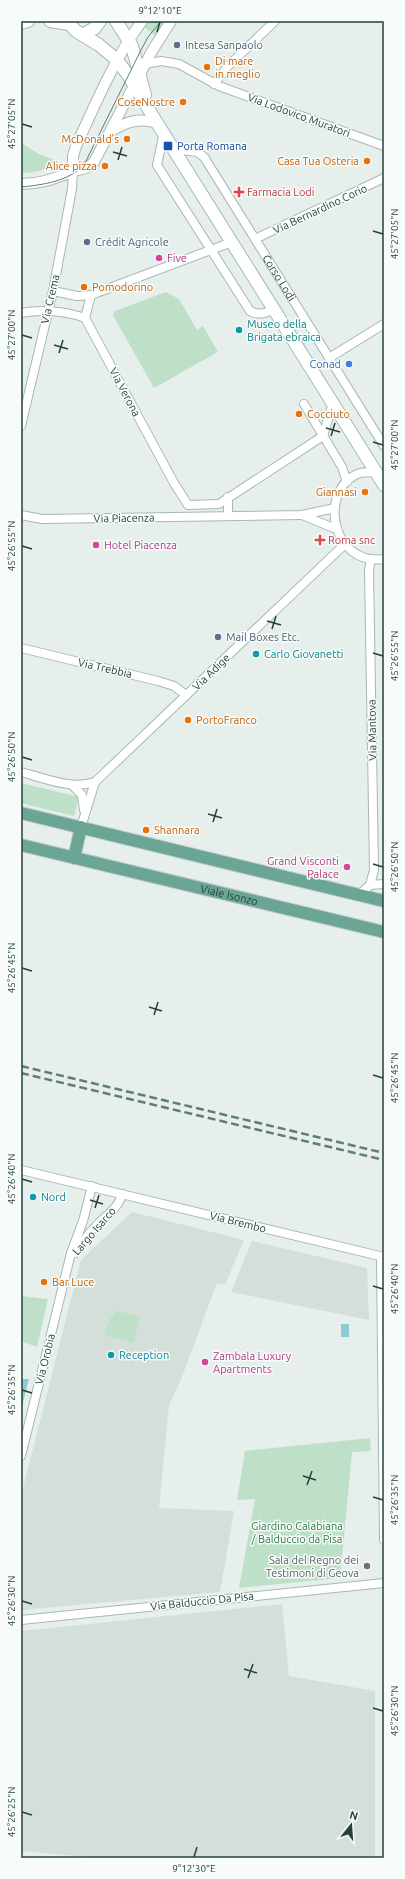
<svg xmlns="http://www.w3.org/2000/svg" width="405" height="1879" viewBox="0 0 405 1879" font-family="Ubuntu,sans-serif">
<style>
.built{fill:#d4dfda}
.green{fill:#bfe0c8}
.water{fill:#8ec9d4}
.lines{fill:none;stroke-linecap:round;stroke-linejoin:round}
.minor-casing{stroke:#a8b8b2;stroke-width:10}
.tertiary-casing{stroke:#a8b8b2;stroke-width:12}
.secondary-casing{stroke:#a4bbb3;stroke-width:14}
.primary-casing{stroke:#c2cac8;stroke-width:14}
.minor{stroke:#fff;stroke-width:8}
.tertiary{stroke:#fff;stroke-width:10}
.secondary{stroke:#fff;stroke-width:12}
.primary{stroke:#6aa596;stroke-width:12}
.tram{stroke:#5f7d75;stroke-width:1}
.rail{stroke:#5f7d75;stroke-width:2.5;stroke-dasharray:8 4;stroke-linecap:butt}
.ticks{fill:none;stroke:#24423a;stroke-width:1.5}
.service-dot{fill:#5c6f8a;stroke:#f7fbf9;stroke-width:1.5}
.food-dot{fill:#e8710a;stroke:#f7fbf9;stroke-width:1.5}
.transit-dot{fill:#1a4fb4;stroke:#f7fbf9;stroke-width:1.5}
.health-dot{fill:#e0444e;stroke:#f7fbf9;stroke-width:1.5}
.hotel-dot{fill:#d1479c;stroke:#f7fbf9;stroke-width:1.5}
.culture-dot{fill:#0f9aa8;stroke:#f7fbf9;stroke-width:1.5}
.shop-dot{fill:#3f7fe0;stroke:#f7fbf9;stroke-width:1.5}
.worship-dot{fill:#6b7280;stroke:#f7fbf9;stroke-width:1.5}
.labels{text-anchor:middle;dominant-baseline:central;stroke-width:3;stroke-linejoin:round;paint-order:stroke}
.service-label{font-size:11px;fill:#4e5e75;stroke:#f7fbf9;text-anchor:start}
.food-label{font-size:11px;fill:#c56008;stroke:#f7fbf9;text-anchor:start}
.street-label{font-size:11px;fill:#24423a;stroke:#f7fbf9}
.transit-label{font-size:11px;fill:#164399;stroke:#f7fbf9;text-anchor:start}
.health-label{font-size:11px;fill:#be3a42;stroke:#f7fbf9;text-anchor:start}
.hotel-label{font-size:11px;fill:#b23c85;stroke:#f7fbf9;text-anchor:start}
.culture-label{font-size:11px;fill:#0d838f;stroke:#f7fbf9;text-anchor:start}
.shop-label{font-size:11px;fill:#366cbe;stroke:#f7fbf9;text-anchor:end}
.park-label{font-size:11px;fill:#2d7a4b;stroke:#f7fbf9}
.worship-label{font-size:11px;fill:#5b616d;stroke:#f7fbf9;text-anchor:end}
.neatline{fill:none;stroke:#24423a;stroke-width:1.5}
.ticks-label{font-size:10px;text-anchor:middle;fill:#24423a}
</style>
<rect width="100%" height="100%" fill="#e6efeb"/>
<g class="built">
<path d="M 132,1212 L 244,1240 L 225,1285 L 217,1283 L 180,1382 L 169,1405 L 159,1508 L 234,1511 L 220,1592 L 21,1610 L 21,1496 L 81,1260 Z"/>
<path d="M 252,1241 L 367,1268 L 369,1320 L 231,1292 Z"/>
<path d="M 282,1604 L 289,1676 L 375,1691 L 375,1858 L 99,1858 L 21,1851 L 21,1631 Z"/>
</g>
<g class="green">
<path d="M 148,21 L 168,21 L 156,36 L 144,27 Z"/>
<path d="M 21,143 L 39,154 L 55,160 L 55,162 C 45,172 35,172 21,173 Z"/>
<path d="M 166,292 L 179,299 L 197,330 L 203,326 L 218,352 L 154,388 L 113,315 L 115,311 Z"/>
<path d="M 21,783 L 79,797 L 74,816 L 21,803 Z"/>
<path d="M 21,1296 L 48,1299 L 37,1347 L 21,1341 Z"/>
<path d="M 116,1311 L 140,1316 L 133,1343 L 104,1335 L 110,1319 Z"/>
<path d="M 370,1438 L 371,1451 L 352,1452 L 340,1578 L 239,1588 L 255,1499 L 237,1500 L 245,1451 Z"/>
</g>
<g class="water">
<rect x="341" y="1324" width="8" height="13"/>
<path d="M 21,1379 L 29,1379 L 21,1410 Z"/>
</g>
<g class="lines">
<g class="minor-casing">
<g id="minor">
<path d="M 145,64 L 161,61 L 179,64 L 219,86 L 384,146"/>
<path d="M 214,84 L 228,66 L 275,21"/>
<path d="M 164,132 L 157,165 L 250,311 C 258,316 266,313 274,309"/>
<path id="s1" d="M 174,149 L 197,152 L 204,157 L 384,446"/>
<path d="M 255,239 L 384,178"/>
<path d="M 53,291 L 77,296 L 91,295 L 232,242"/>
<path d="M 21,313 C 41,309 66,311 85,318 L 174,483 L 188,505 L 219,504 L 323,436"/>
<path d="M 85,318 L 91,295"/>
<path d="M 329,358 L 384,324"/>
<path d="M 304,404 L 342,467 L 347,482"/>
<path d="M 21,426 L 53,291 L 72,189 L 73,171"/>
<path d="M 323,436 L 333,403"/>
<path d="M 379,473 C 372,472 362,471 355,475 C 319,494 332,566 384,559"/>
<path d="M 228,497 L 228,516"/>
<path d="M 21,515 L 42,519 L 302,515 L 335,508"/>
<path d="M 302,515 L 336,529"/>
<path d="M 21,648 L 158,681 L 174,686 L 186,695"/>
<path d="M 21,772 C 44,778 71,790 95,782 L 344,545"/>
<path d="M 72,785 L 82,795 L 84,810"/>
<path d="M 81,827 L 95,782"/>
<path d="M 370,885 L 384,884"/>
<path d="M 359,895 L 370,885 L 374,870 L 369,570 L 371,559"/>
<path d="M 21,1170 L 384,1257"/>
<path d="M 75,1253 C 81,1243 88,1234 97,1225 C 106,1215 119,1208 122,1194"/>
<path d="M 381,1256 L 384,1540"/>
<path d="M 21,1456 L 71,1253 L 83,1221 L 92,1186"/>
<path d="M 21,1620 L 384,1583"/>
</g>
</g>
<g class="tertiary-casing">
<g id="tertiary">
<path d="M 111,131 C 126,122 139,117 157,123"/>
<path d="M 73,171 L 73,156 L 76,146 C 96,103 114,59 142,21"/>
<path d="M 21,184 C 42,184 55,178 74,171 C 81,169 88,169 94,162 L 152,51 L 171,21"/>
</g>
</g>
<g class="secondary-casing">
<g id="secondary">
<path d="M 50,21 L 69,24"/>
<path d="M 67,21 L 76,31 L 99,45 L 117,60 L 128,75 L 157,123 L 384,485"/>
<path d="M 116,21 L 132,46 L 145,95"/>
<path d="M 21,23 L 28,21"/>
<path d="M 82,35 L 95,28 L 100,21"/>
</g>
</g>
<g class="primary-casing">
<g id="primary">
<path d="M 21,813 L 384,901"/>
<path id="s2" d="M 21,845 L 384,932"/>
<path d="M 74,858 L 81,827"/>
</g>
</g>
<use href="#minor" class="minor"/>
<use href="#tertiary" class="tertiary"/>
<use href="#secondary" class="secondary"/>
<use href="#primary" class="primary"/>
<path class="tram" d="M 21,187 C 43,185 69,181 84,165 L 140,52 L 148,37 L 161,21"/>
<g class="rail">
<path d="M 21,1066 L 384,1153"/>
<path d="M 21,1073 L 384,1160"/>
</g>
</g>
<path class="ticks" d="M 157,32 L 160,22M 22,124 L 32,127M 113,152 L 127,156M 118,160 L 122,147M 373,231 L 383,234M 22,335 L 32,338M 54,345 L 68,349M 59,353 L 63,340M 326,428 L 340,432M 331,436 L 335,423M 373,442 L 383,445M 22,546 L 32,549M 267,621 L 281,625M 272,629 L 276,616M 373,653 L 383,656M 22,757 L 32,760M 208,814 L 222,818M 213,822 L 217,809M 373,864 L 383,867M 22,968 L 32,971M 149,1007 L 162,1011M 154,1015 L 158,1002M 373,1075 L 383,1078M 22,1179 L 32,1182M 90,1200 L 103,1204M 95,1208 L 99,1195M 373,1286 L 383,1289M 22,1390 L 32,1393M 303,1476 L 316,1480M 307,1485 L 312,1471M 373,1497 L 383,1500M 22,1601 L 32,1604M 244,1669 L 257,1673M 248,1678 L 253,1664M 373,1708 L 383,1711M 22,1812 L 32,1815M 194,1857 L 197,1847"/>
<g class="service-dot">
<circle cx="177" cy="45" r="4"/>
<circle cx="87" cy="242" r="4"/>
<circle cx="218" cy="637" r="4"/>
</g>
<g class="food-dot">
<circle cx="207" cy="67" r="4"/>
<circle cx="183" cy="102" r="4"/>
<circle cx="127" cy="139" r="4"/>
<circle cx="367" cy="161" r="4"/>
<circle cx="105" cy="166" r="4"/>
<circle cx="84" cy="287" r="4"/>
<circle cx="299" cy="414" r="4"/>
<circle cx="365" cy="492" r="4"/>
<circle cx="188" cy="720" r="4"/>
<circle cx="146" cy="830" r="4"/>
<circle cx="44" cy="1282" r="4"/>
</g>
<rect class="transit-dot" x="163" y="141" width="10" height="10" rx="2"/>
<g class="health-dot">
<path d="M237 186h4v4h4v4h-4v4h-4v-4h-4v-4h4z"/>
<path d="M318 534h4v4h4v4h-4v4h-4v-4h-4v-4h4z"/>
</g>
<g class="hotel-dot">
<circle cx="159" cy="258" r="4"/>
<circle cx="96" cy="545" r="4"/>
<circle cx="347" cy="867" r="4"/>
<circle cx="205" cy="1362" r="4"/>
</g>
<g class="culture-dot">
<circle cx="239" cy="330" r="4"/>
<circle cx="256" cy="654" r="4"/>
<circle cx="33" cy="1197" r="4"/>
<circle cx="111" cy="1355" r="4"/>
</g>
<circle class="shop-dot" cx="349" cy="364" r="4"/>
<circle class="worship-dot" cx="367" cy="1566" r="4"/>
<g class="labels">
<g class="service-label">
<text x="185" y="45">Intesa Sanpaolo</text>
<text x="95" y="242">Crédit Agricole</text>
<text x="226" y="637">Mail Boxes Etc.</text>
</g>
<g class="food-label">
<text x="215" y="61">Di mare<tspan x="215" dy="13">in meglio</tspan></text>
<text x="175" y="102" text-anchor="end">CoseNostre</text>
<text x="119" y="139" text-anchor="end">McDonald's</text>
<text x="359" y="161" text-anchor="end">Casa Tua Osteria</text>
<text x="97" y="166" text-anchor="end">Alice pizza</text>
<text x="92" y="287">Pomodorino</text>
<text x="307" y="414">Cocciuto</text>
<text x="357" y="492" text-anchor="end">Giannasi</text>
<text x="196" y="720">PortoFranco</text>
<text x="154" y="830">Shannara</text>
<text x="52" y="1282">Bar Luce</text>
</g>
<g class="street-label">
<text transform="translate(299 115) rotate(20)">Via Lodovico Muratori</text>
<text transform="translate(320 209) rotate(-25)">Via Bernardino Corio</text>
<text stroke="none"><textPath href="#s1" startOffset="174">Corso Lodi</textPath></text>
<text transform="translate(50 299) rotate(-77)">Via Crema</text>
<text transform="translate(125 392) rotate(62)">Via Verona</text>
<text transform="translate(124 518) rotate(-1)">Via Piacenza</text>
<text transform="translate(105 668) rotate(13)">Via Trebbia</text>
<text transform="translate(211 672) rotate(-44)">Via Adige</text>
<text transform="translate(372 730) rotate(-91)">Via Mantova</text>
<text stroke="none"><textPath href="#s2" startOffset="214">Viale Isonzo</textPath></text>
<text transform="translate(238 1222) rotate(14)">Via Brembo</text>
<text transform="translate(94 1231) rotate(-49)">Largo Isarco</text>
<text transform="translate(45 1359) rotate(-76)">Via Orobia</text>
<text transform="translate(202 1601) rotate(-6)">Via Balduccio Da Pisa</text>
</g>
<g class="transit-label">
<text x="177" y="146">Porta Romana</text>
</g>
<g class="health-label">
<text x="247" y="192">Farmacia Lodi</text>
<text x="328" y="540">Roma snc</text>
</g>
<g class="hotel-label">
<text x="167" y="258">Five</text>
<text x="104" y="545">Hotel Piacenza</text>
<text x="339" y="861" text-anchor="end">Grand Visconti<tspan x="339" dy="13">Palace</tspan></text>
<text x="213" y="1356">Zambala Luxury<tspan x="213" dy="13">Apartments</tspan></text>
</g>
<g class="culture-label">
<text x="247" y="324">Museo della<tspan x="247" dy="13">Brigata ebraica</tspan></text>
<text x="264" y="654">Carlo Giovanetti</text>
<text x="41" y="1197">Nord</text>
<text x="119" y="1355">Reception</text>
</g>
<g class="shop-label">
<text x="341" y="364">Conad</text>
</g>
<g class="park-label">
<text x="297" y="1526">Giardino Calabiana<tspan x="297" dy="13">/ Balduccio da Pisa</tspan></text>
</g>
<g class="worship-label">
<text x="359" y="1560">Sala del Regno dei<tspan x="359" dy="13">Testimoni di Geova</tspan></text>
</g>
</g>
<rect width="405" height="1879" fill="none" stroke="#f7fbf9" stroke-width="44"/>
<g transform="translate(351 1825) rotate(17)" stroke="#f7fbf9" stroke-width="3" paint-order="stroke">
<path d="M0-3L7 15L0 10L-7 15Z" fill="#24423a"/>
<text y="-6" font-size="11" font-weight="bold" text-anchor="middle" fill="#24423a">N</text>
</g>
<rect x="22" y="22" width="361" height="1835" class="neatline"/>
<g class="ticks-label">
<text x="160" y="14">9°12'10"E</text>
<text transform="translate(11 124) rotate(-90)" y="4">45°27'05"N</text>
<text transform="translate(394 234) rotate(-90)" y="4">45°27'05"N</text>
<text transform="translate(11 335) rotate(-90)" y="4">45°27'00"N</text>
<text transform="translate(394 445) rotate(-90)" y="4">45°27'00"N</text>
<text transform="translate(11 546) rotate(-90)" y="4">45°26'55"N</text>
<text transform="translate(394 656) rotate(-90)" y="4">45°26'55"N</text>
<text transform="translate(11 757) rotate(-90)" y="4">45°26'50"N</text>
<text transform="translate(394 867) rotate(-90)" y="4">45°26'50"N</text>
<text transform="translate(11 968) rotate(-90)" y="4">45°26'45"N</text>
<text transform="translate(394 1078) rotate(-90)" y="4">45°26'45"N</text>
<text transform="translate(11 1179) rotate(-90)" y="4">45°26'40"N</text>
<text transform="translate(394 1289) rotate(-90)" y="4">45°26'40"N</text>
<text transform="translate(11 1390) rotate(-90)" y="4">45°26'35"N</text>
<text transform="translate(394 1500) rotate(-90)" y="4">45°26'35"N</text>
<text transform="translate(11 1601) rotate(-90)" y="4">45°26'30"N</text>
<text transform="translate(394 1711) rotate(-90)" y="4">45°26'30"N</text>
<text transform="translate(11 1812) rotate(-90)" y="4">45°26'25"N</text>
<text x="194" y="1872">9°12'30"E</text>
</g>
</svg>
